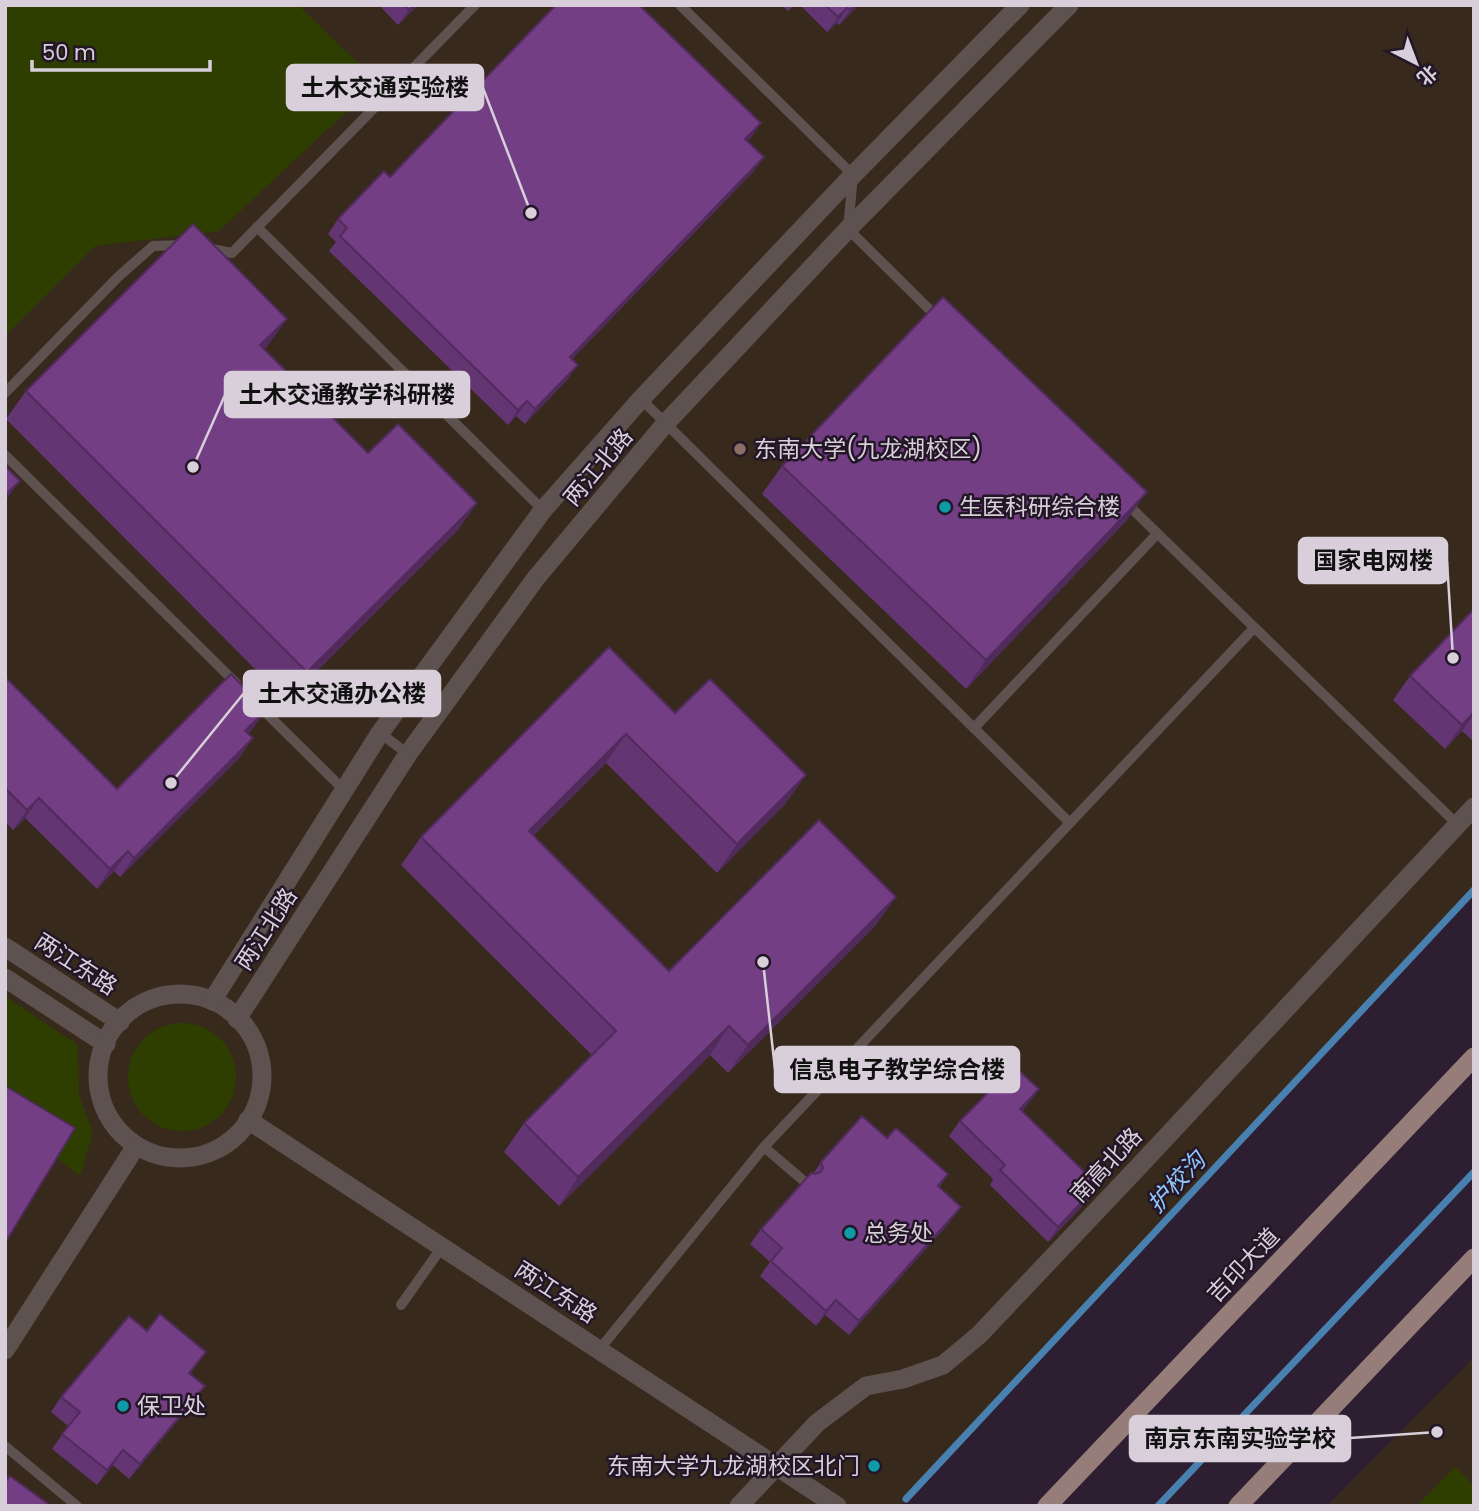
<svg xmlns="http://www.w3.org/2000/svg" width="1479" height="1511" viewBox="0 0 1479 1511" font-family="Poppins,'Noto Sans SC',sans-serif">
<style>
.education{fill:#38291d}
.green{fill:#2e3e01}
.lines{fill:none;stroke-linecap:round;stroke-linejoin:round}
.stream{stroke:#4880af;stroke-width:7}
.service{stroke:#5e5250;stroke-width:10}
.minor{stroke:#5e5250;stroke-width:19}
.primary{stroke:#977d7a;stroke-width:19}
.wall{fill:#633572}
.shaded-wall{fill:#502b5c}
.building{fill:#733e84;stroke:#502b5c;stroke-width:2}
.education-dot{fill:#8d6e63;stroke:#231627;stroke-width:2.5}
.culture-dot{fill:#0f9aa8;stroke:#231627;stroke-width:2.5}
.labels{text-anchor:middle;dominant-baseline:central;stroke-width:5;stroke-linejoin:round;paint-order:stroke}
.poi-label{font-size:23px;fill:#d8cfdb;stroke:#231627;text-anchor:start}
.street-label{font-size:23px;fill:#d8cfdb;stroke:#231627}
.water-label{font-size:24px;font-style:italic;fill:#91c6fa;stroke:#231627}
.leader{fill:none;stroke:#d8cfdb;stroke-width:2.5}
.callout-dot{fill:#d8cfdb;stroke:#231627;stroke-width:2.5}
.callout{fill:#d8cfdb;stroke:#d8cfdb;stroke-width:2.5}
.callout-label{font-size:24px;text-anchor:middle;font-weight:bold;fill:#111}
</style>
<rect width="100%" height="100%" fill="#2d1f31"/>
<g class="education">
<path d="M 5,5 L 1474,5 L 1474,894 L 900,1506 L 5,1506 Z"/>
<path d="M 1474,1357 L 1474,1506 L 1327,1506 Z"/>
</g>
<g class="green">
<path d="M 5,5 L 298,5 L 378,82 L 219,231 L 95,246 L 5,336 Z"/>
<path d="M 5,996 L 78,1045 L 79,1096 L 93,1133 L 80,1176 L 55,1156 L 5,1127 Z"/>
<circle cx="182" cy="1077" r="54"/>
<path d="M 1455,1467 L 1474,1486 L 1474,1506 L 1417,1506 Z"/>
</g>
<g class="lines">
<g class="stream">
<path d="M 906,1499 L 1474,890"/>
<path d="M 1158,1506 L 1474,1172"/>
</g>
<g class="service">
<path d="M 680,5 L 853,175 L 848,229 L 938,318"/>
<path d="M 257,227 L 543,510"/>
<path d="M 207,248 L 232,253 L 475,5"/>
<path d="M 5,393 L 118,277 L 153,246 L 182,245"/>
<path d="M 641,399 L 1070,823"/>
<path d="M 5,455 L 236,683"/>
<path d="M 1126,503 L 1457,824"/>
<path d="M 257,704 L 344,790"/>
<path d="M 974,728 L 1157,534"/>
<path d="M 380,733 L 408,754"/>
<path d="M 764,1147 L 805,1182"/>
<path d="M 401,1305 L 442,1247"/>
<path d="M 599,1350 L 764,1147 L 1254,628"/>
<path d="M 5,1446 L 77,1506"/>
</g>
<g class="minor">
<path d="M 5,947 L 120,1022"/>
<path d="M 5,978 L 106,1044"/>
<circle cx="180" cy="1076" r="82"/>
<path d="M 212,1001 L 380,733 L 543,510 L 641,399 L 853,175 L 1020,5"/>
<path d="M 237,1019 L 408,754 L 536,578 L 665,424 L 848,229 L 1069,5"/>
<path d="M 248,1120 L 837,1506"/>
<path d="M 5,1350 L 136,1146"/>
<path d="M 739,1506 L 817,1423 L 866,1386 L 903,1379 L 943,1365 L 979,1335 L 1143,1162 L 1474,807"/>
</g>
<g class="primary">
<path d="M 1047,1506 L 1474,1057"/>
<path d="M 1238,1506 L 1474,1258"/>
</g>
</g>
<g class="wall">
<path d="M 379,5 L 418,5 L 398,25 Z"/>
<path d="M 781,5 L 794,5 L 788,11 Z"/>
<path d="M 800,5 L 859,5 L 839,25 L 837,23 L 827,32 Z"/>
<path d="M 751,138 L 747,141 L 764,157 L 753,172 L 572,359 L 567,380 L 525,424 L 516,416 L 508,425 L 329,251 L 336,242 L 328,234 L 338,219 L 390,177 Z"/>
<path d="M 267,347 L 264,349 L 368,453 L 477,503 L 457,531 L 287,701 L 6,419 L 26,391 Z"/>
<path d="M 782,466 L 1127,520 L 966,689 L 762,494 Z"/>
<path d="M 1474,609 L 1474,742 L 1462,731 L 1445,749 L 1393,700 L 1410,676 Z"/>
<path d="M 609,647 L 675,713 L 786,803 L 717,873 L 606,763 L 533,836 L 669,971 L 876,925 L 728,1073 L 710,1055 L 559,1206 L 504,1152 L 524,1123 L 592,1055 L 401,865 L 421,837 Z"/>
<path d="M 5,677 L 117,789 L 266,710 L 248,734 L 253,738 L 239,758 L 120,877 L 114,871 L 97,889 L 25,818 L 13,830 L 5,822 Z"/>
<path d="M 1028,1104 L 1022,1111 L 1088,1200 L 1048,1242 L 990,1185 L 993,1179 L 949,1136 L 960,1121 Z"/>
<path d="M 887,1138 L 948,1174 L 939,1188 L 950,1222 L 849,1335 L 825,1315 L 816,1326 L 760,1276 L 770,1262 L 750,1244 L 761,1229 L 813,1174 L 821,1162 Z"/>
<path d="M 147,1331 L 206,1352 L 190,1374 L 194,1401 L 129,1479 L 113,1465 L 97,1485 L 52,1449 L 68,1426 L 51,1412 L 61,1397 Z"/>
</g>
<g class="shaded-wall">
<path d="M 413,5 L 418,5 L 398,25 L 409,10 Z"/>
<path d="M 855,5 L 859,5 L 839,25 L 850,10 Z"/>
<path d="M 847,8 L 837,23 L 827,32 L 838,17 Z"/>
<path d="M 761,123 L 751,138 L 735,154 L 745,139 Z"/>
<path d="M 764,157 L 753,172 L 559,372 L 570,357 Z"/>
<path d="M 287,319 L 267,347 L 240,374 L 260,345 Z"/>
<path d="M 578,365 L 567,380 L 525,424 L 535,409 Z"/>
<path d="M 527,401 L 516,416 L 508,425 L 518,410 Z"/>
<path d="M 20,481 L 5,501 L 5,495 Z"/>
<path d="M 1147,492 L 1127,520 L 966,689 L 986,660 Z"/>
<path d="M 477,503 L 457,531 L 287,701 L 307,672 Z"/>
<path d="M 266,710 L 252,730 L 231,751 L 245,731 Z"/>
<path d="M 1474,712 L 1474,714 L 1462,731 L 1445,749 L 1462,725 Z"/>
<path d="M 626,734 L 606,763 L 509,860 L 529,831 Z"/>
<path d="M 253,738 L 239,758 L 120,877 L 134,858 Z"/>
<path d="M 806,775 L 786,803 L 717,873 L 737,844 Z"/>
<path d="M 39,798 L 25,818 L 13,830 L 27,810 Z"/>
<path d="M 128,851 L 114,871 L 97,889 L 110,869 Z"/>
<path d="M 896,897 L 876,925 L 728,1073 L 748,1045 Z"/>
<path d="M 729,1026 L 710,1055 L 559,1206 L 578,1177 Z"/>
<path d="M 1039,1089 L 1028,1104 L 1009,1124 L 1020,1109 Z"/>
<path d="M 1098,1185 L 1088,1200 L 1048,1242 L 1058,1227 Z"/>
<path d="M 961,1207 L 950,1222 L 849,1335 L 859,1321 Z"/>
<path d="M 836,1300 L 825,1315 L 816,1326 L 826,1311 Z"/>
<path d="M 205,1386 L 194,1401 L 129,1479 L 140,1464 Z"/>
<path d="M 123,1450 L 113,1465 L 97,1485 L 107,1470 Z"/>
</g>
<g class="building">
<path d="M 404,5 L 413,5 L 409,10 Z"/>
<path d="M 556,5 L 639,5 L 761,123 L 745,139 L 764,157 L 570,357 L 578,365 L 535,409 L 527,401 L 518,410 L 340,236 L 347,228 L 338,219 L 384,171 L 390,177 Z"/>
<path d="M 825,5 L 855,5 L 850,10 L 847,8 L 838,17 Z"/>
<path d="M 193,224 L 287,319 L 260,345 L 368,453 L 398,424 L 477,503 L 307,672 L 26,391 Z"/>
<path d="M 943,297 L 1147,492 L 986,660 L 782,466 Z"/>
<path d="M 5,466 L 20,481 L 5,495 Z"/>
<path d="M 1474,609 L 1474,712 L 1462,725 L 1410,676 Z"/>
<path d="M 609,647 L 675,713 L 710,679 L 806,775 L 737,844 L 626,734 L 529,831 L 669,971 L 819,820 L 896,897 L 748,1045 L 729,1026 L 578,1177 L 524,1123 L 616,1031 L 421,837 Z"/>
<path d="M 231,674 L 266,710 L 245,731 L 253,738 L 134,858 L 128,851 L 110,869 L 39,798 L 27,810 L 5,788 L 5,677 L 117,789 Z"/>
<path d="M 1014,1066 L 1039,1089 L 1020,1109 L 1098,1185 L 1058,1227 L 1000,1170 L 1005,1165 L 960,1121 Z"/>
<path d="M 5,1086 L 75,1128 L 5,1243 Z"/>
<path d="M 862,1116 L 887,1138 L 896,1128 L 948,1174 L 938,1186 L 961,1207 L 859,1321 L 836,1300 L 826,1311 L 771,1261 L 782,1248 L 761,1229 L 811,1173 L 815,1174 L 821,1172 L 823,1168 L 821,1162 Z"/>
<path d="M 160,1314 L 206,1352 L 189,1373 L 205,1386 L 140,1464 L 123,1450 L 107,1470 L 62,1434 L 80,1412 L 61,1397 L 129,1316 L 147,1331 Z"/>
<path d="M 10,1476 L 51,1506 L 5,1506 L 5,1482 Z"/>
</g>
<circle class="education-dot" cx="740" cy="449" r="7"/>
<g class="culture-dot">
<circle cx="945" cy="507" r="7"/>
<circle cx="850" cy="1233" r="7"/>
<circle cx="123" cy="1406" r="7"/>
<circle cx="874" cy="1466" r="7"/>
</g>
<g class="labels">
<g class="poi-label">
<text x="754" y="449">东南大学(九龙湖校区)</text>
<text x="959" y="507">生医科研综合楼</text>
<text x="864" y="1233">总务处</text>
<text x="137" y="1406">保卫处</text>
<text x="860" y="1466" text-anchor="end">东南大学九龙湖校区北门</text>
</g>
<g class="street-label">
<text transform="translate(598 467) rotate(-50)">两江北路</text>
<text transform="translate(266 929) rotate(-57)">两江北路</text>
<text transform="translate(76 964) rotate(33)">两江东路</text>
<text transform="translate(1106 1165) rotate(-47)">南高北路</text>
<text transform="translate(1243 1265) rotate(-46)">吉印大道</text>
<text transform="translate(556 1292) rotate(33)">两江东路</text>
</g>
<g class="water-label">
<text transform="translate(1176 1182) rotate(-47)">护校沟</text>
</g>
</g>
<path class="leader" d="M531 213L483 88M193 467L225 395M1453 658L1447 561M171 783L244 693M763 962L775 1069M1437 1432L1350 1438"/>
<g class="callout-dot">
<circle cx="531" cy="213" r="7"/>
<circle cx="193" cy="467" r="7"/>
<circle cx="1453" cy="658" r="7"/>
<circle cx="171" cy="783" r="7"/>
<circle cx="763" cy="962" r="7"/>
<circle cx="1437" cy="1432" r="7"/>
</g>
<g class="callout">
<rect x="287" y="65" width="196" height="45" rx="7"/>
<rect x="225" y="372" width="244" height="45" rx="7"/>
<rect x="1299" y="538" width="148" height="45" rx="7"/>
<rect x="244" y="671" width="196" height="45" rx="7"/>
<rect x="775" y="1047" width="244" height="45" rx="7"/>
<rect x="1130" y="1416" width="220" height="45" rx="7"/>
</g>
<g class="callout-label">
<text x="385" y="96">土木交通实验楼</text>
<text x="347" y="403">土木交通教学科研楼</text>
<text x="1373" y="569">国家电网楼</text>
<text x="342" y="702">土木交通办公楼</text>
<text x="897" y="1078">信息电子教学综合楼</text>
<text x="1240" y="1447">南京东南实验学校</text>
</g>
<rect width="1479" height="1511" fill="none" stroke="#d8cfdb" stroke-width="14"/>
<g transform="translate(1416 63) rotate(138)" stroke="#231627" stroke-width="5" paint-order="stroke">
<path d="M0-5L12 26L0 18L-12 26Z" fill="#d8cfdb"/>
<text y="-10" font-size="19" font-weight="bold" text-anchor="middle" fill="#d8cfdb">北</text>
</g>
<path d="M32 60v10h178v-10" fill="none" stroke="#d8cfdb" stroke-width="3.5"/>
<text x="42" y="60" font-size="21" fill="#d8cfdb" stroke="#231627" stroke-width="5" paint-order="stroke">50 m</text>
</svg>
